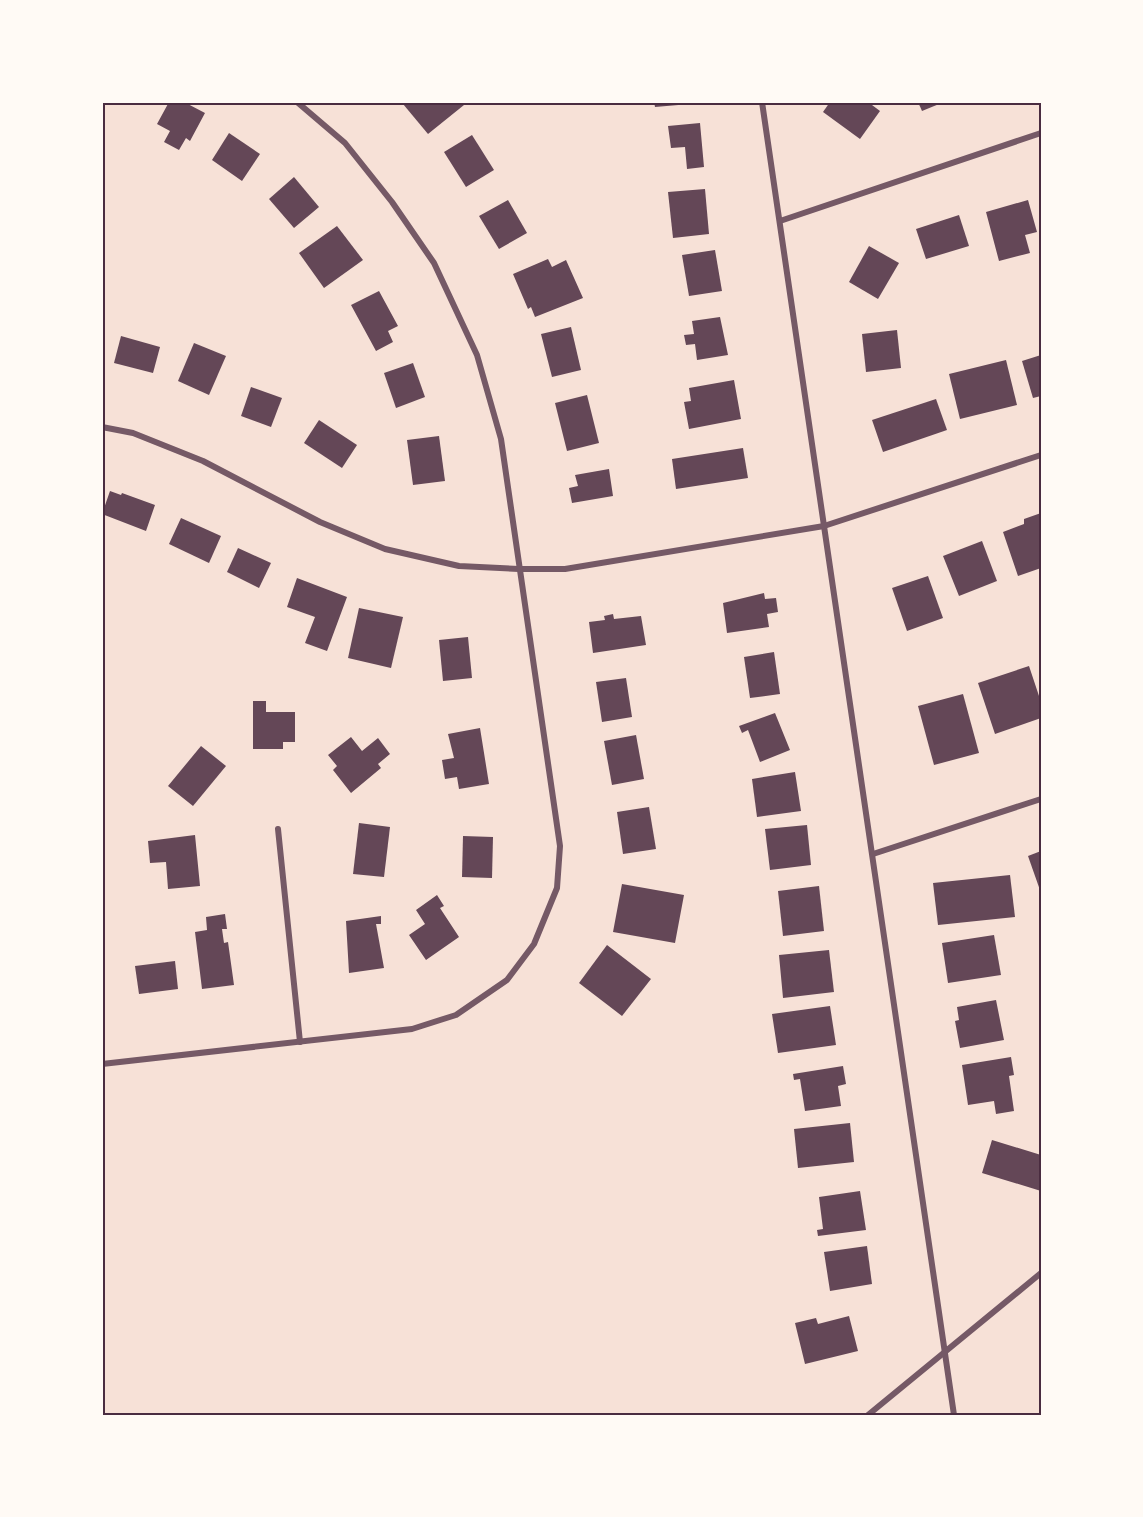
<svg xmlns="http://www.w3.org/2000/svg" width="1143" height="1517" viewBox="0 0 1143 1517" font-family="'Archivo Narrow',sans-serif">
<style>
.building{fill:#644757}
.lines{fill:none;stroke-linecap:round;stroke-linejoin:round}
.minor{stroke:#755966;stroke-width:6}
.neatline{fill:none;stroke:#4a2c40;stroke-width:2}
</style>
<rect width="100%" height="100%" fill="#f7e1d7"/>
<g class="building">
<path d="M 169,102 L 184,102 L 205,113 L 190,141 L 186,138 L 179,150 L 164,142 L 170,131 L 157,124 Z"/>
<path d="M 406,102 L 461,102 L 464,105 L 428,134 L 403,104 Z"/>
<path d="M 654,102 L 690,102 L 690,104 L 655,107 Z"/>
<path d="M 830,102 L 868,102 L 880,111 L 860,139 L 823,112 Z"/>
<path d="M 918,102 L 944,102 L 922,111 Z"/>
<path d="M 700,123 L 704,167 L 687,169 L 685,147 L 671,148 L 668,126 Z"/>
<path d="M 229,133 L 260,154 L 242,181 L 212,160 Z"/>
<path d="M 472,135 L 494,170 L 466,187 L 444,152 Z"/>
<path d="M 294,177 L 319,207 L 294,228 L 269,199 Z"/>
<path d="M 705,189 L 709,234 L 673,238 L 668,192 Z"/>
<path d="M 508,200 L 527,233 L 499,249 L 479,216 Z"/>
<path d="M 1028,200 L 1037,232 L 1025,235 L 1030,253 L 999,261 L 986,212 Z"/>
<path d="M 959,215 L 969,246 L 926,259 L 916,229 Z"/>
<path d="M 337,226 L 363,260 L 324,288 L 299,253 Z"/>
<path d="M 869,246 L 899,263 L 878,299 L 849,282 Z"/>
<path d="M 715,250 L 722,291 L 689,296 L 682,255 Z"/>
<path d="M 548,259 L 552,267 L 566,260 L 583,298 L 535,317 L 531,307 L 528,309 L 513,274 Z"/>
<path d="M 379,291 L 398,326 L 388,331 L 393,342 L 376,351 L 351,305 Z"/>
<path d="M 720,317 L 728,355 L 697,360 L 695,344 L 686,345 L 684,335 L 694,334 L 692,321 Z"/>
<path d="M 571,327 L 581,370 L 552,377 L 541,334 Z"/>
<path d="M 897,330 L 901,368 L 866,372 L 862,334 Z"/>
<path d="M 121,336 L 160,347 L 153,373 L 114,363 Z"/>
<path d="M 194,343 L 226,356 L 209,395 L 178,381 Z"/>
<path d="M 1041,355 L 1041,396 L 1033,398 L 1022,361 Z"/>
<path d="M 1006,360 L 1017,405 L 960,419 L 949,374 Z"/>
<path d="M 413,363 L 425,397 L 396,408 L 384,373 Z"/>
<path d="M 734,380 L 741,419 L 689,429 L 684,402 L 691,401 L 689,388 Z"/>
<path d="M 251,387 L 282,398 L 271,427 L 241,416 Z"/>
<path d="M 587,395 L 599,443 L 567,451 L 555,403 Z"/>
<path d="M 936,399 L 947,430 L 883,452 L 872,420 Z"/>
<path d="M 319,420 L 357,445 L 342,468 L 304,443 Z"/>
<path d="M 439,436 L 445,481 L 413,485 L 407,440 Z"/>
<path d="M 743,448 L 748,478 L 676,489 L 672,459 Z"/>
<path d="M 609,469 L 613,496 L 572,503 L 569,488 L 578,486 L 575,475 Z"/>
<path d="M 110,491 L 121,495 L 122,493 L 155,505 L 146,531 L 102,514 Z"/>
<path d="M 1041,513 L 1041,568 L 1018,576 L 1003,532 L 1024,524 L 1024,519 Z"/>
<path d="M 181,518 L 221,536 L 209,563 L 169,544 Z"/>
<path d="M 982,541 L 997,581 L 959,596 L 943,556 Z"/>
<path d="M 238,548 L 271,563 L 259,588 L 227,572 Z"/>
<path d="M 928,576 L 943,618 L 907,631 L 892,588 Z"/>
<path d="M 297,578 L 347,597 L 327,651 L 305,643 L 315,617 L 287,607 Z"/>
<path d="M 764,593 L 765,599 L 776,598 L 778,612 L 767,614 L 769,627 L 727,633 L 723,603 Z"/>
<path d="M 359,608 L 403,617 L 391,668 L 348,658 Z"/>
<path d="M 613,614 L 614,619 L 641,616 L 646,645 L 593,653 L 589,622 L 605,620 L 604,616 Z"/>
<path d="M 468,637 L 472,678 L 443,681 L 439,640 Z"/>
<path d="M 774,652 L 780,694 L 750,698 L 744,657 Z"/>
<path d="M 1029,666 L 1041,702 L 1041,718 L 995,734 L 978,683 Z"/>
<path d="M 626,678 L 632,717 L 602,722 L 596,682 Z"/>
<path d="M 963,694 L 979,753 L 934,765 L 918,706 Z"/>
<path d="M 253,701 L 266,701 L 266,712 L 295,712 L 295,742 L 283,742 L 283,749 L 253,749 Z"/>
<path d="M 775,713 L 790,750 L 760,762 L 748,730 L 742,733 L 739,726 Z"/>
<path d="M 480,728 L 489,784 L 459,789 L 457,777 L 445,779 L 442,760 L 454,758 L 448,734 Z"/>
<path d="M 636,735 L 644,779 L 612,785 L 604,741 Z"/>
<path d="M 351,737 L 362,751 L 378,738 L 390,754 L 378,764 L 381,768 L 351,793 L 333,770 L 337,766 L 328,755 Z"/>
<path d="M 201,746 L 226,766 L 193,806 L 168,786 Z"/>
<path d="M 795,772 L 801,811 L 757,817 L 752,779 Z"/>
<path d="M 649,807 L 656,849 L 623,854 L 617,812 Z"/>
<path d="M 359,823 L 390,827 L 384,877 L 353,874 Z"/>
<path d="M 807,825 L 811,865 L 770,870 L 765,829 Z"/>
<path d="M 195,835 L 200,886 L 168,889 L 166,862 L 150,863 L 148,841 Z"/>
<path d="M 463,836 L 493,837 L 492,878 L 462,877 Z"/>
<path d="M 1041,851 L 1041,893 L 1028,856 Z"/>
<path d="M 1010,875 L 1015,917 L 938,925 L 933,883 Z"/>
<path d="M 622,884 L 684,895 L 675,943 L 613,932 Z"/>
<path d="M 819,886 L 824,931 L 783,936 L 778,891 Z"/>
<path d="M 437,895 L 444,906 L 440,908 L 459,937 L 426,960 L 409,935 L 425,924 L 416,910 Z"/>
<path d="M 225,914 L 227,929 L 222,929 L 224,943 L 228,942 L 234,985 L 202,989 L 195,932 L 207,930 L 206,917 Z"/>
<path d="M 381,916 L 381,924 L 376,924 L 384,968 L 349,973 L 346,921 Z"/>
<path d="M 994,935 L 1001,975 L 948,983 L 942,943 Z"/>
<path d="M 607,945 L 651,979 L 622,1016 L 579,983 Z"/>
<path d="M 829,950 L 834,992 L 783,998 L 779,955 Z"/>
<path d="M 175,961 L 178,989 L 139,994 L 135,966 Z"/>
<path d="M 996,1000 L 1004,1040 L 960,1048 L 955,1021 L 959,1020 L 957,1007 Z"/>
<path d="M 830,1006 L 836,1045 L 778,1053 L 772,1014 Z"/>
<path d="M 1011,1057 L 1014,1075 L 1009,1076 L 1014,1111 L 996,1114 L 994,1101 L 968,1105 L 962,1065 Z"/>
<path d="M 843,1066 L 846,1084 L 838,1086 L 841,1106 L 805,1111 L 800,1079 L 794,1080 L 793,1074 Z"/>
<path d="M 850,1123 L 854,1162 L 798,1168 L 794,1129 Z"/>
<path d="M 992,1140 L 1041,1155 L 1041,1191 L 982,1173 Z"/>
<path d="M 860,1191 L 866,1230 L 818,1236 L 817,1230 L 823,1229 L 819,1197 Z"/>
<path d="M 867,1246 L 872,1284 L 830,1291 L 824,1252 Z"/>
<path d="M 849,1316 L 858,1351 L 805,1364 L 795,1323 L 816,1318 L 818,1324 Z"/>
</g>
<g class="lines">
<g class="minor">
<path d="M 762,102 L 954,1415"/>
<path d="M 780,221 L 1041,133"/>
<path d="M 102,427 L 133,433 L 203,461 L 320,522 L 385,549 L 459,566 L 519,569 L 565,569 L 824,526 L 1041,455"/>
<path d="M 278,829 L 300,1042"/>
<path d="M 873,854 L 1041,799"/>
<path d="M 102,1064 L 412,1029 L 456,1015 L 507,980 L 534,944 L 557,888 L 560,846 L 501,439 L 477,355 L 434,263 L 392,202 L 345,143 L 297,102"/>
<path d="M 868,1415 L 1041,1273"/>
</g>
</g>
<rect width="1143" height="1517" fill="none" stroke="#fffaf5" stroke-width="207"/>
<rect x="104" y="104" width="936" height="1310" class="neatline"/>
</svg>
